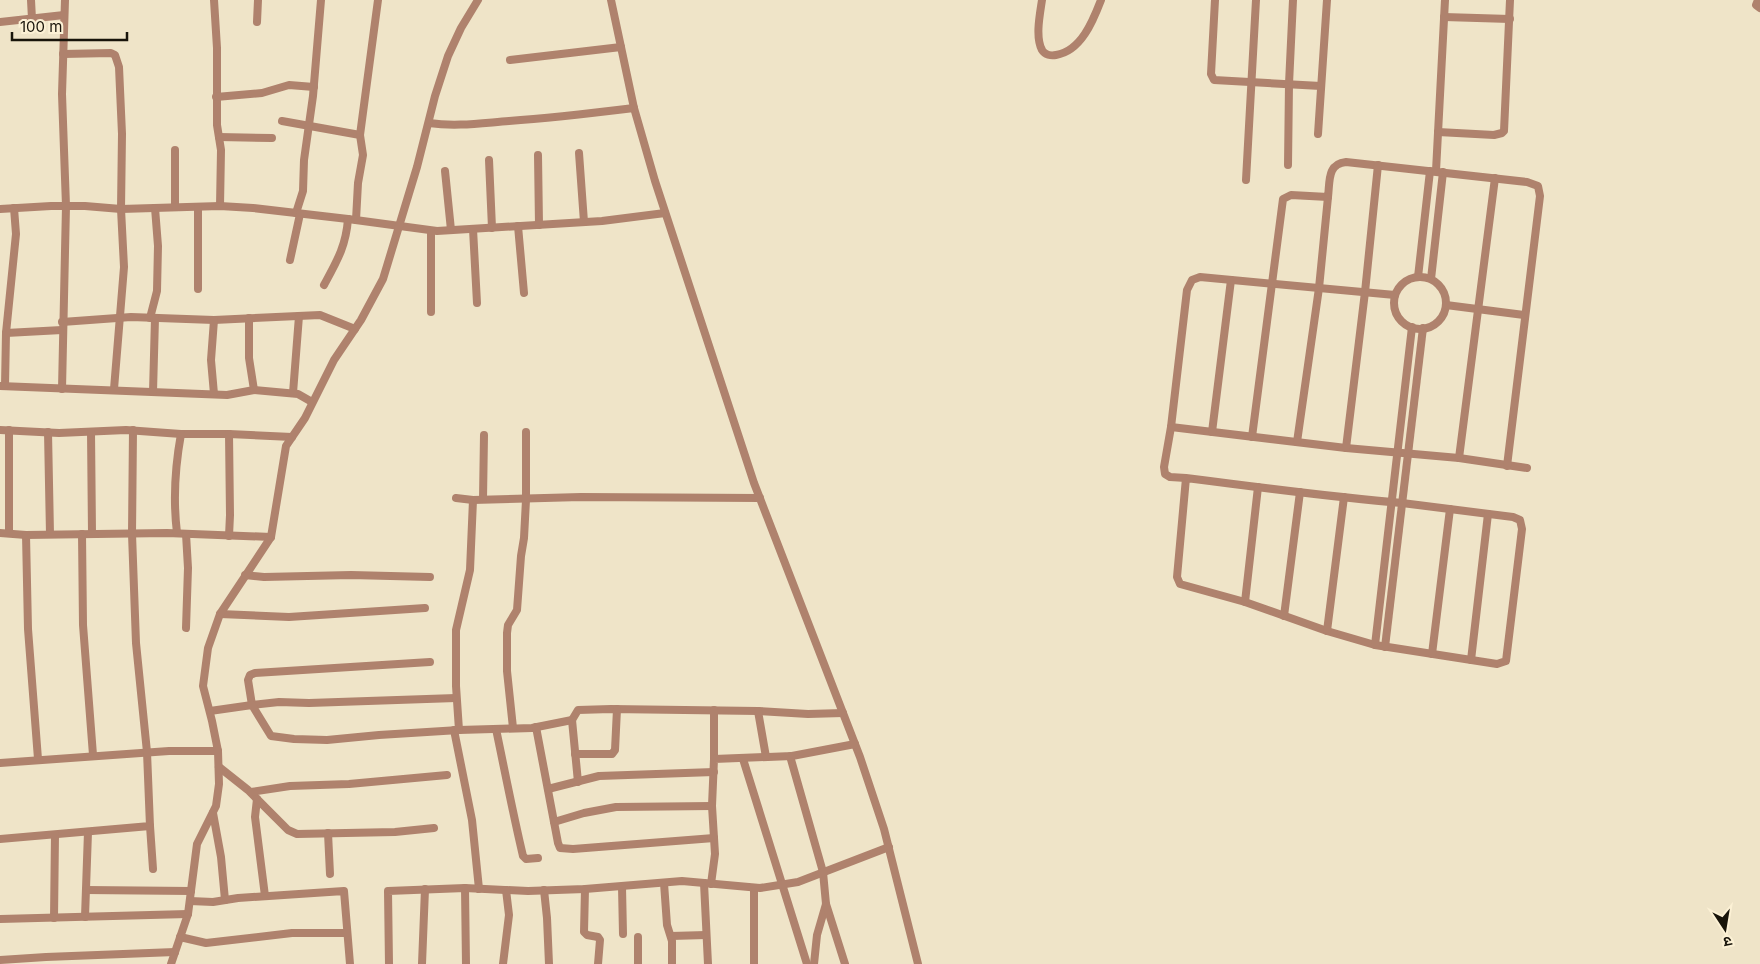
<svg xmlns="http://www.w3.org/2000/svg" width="1760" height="964" viewBox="0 0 1760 964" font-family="Inter,'Noto Sans Devanagari',sans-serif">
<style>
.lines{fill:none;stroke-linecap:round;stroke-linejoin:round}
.minor{stroke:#af826d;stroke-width:8}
</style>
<rect width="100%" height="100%" fill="#efe4c8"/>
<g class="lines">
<g class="minor">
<path d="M 31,0 L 32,19"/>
<path d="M 214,0 L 217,48 L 217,125 L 221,150 L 220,206"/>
<path d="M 611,0 L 634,108 L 655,181 L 754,483 L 860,757 L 884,829 L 918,964"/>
<path d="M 1042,0 C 1040,14 1035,37 1042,50 C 1045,55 1051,56 1056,55 C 1081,51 1093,21 1101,0"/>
<path d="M 1215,0 L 1211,74 L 1214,80 L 1321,86"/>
<path d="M 1758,0 L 1756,5 L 1760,8"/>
<path d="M 1444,17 L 1510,19"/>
<path d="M 0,22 L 64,15"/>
<path d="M 257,22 L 258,0"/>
<path d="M 63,54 L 111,53 L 115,55 L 119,67 L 122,134 L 121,209 L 124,267 L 114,389"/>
<path d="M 510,60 L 621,47"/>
<path d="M 216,97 L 262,93 L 289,85 L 314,87"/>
<path d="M 282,121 L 360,135 L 363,155 L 358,183 L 356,220"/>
<path d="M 429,123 C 456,127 482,123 509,121 C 551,118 593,113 634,108"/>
<path d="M 1438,132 L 1494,135 L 1502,133 L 1504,131 L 1510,0"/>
<path d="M 1318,134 L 1327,0"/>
<path d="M 360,135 L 378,0"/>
<path d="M 219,137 L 272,138"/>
<path d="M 175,150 L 175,207"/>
<path d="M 579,153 L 584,222"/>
<path d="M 538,155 L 539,225"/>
<path d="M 489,160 L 492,228"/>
<path d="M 1288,165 L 1289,84 L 1293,0"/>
<path d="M 445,171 L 451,230"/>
<path d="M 1436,171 L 1445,0"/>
<path d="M 1246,180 L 1256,0"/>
<path d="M 0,209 L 51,206 L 85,206 L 121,209 L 220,206 L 253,208 L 348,219 L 437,231 L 602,221 L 665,213"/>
<path d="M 296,213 L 303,191 L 304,160 L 313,96 L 321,0"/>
<path d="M 518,226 L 524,293"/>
<path d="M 473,229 L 477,303"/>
<path d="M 290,260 L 300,214"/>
<path d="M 1418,277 L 1430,171"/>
<circle cx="1420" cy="303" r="26"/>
<path d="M 1431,279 L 1443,172"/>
<path d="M 324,285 C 337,261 346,246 348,219"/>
<path d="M 198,289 L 198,207"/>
<path d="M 1446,305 L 1524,315"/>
<path d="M 431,312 L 431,231"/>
<path d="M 150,318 L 157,291 L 158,246 L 155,208"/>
<path d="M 62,322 L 131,317 L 214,320 L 320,315 L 355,329"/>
<path d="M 6,333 L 62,330"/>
<path d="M 0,386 L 227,395 L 254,390 L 249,358 L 249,318"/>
<path d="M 5,386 L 6,333 L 16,234 L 14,208"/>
<path d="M 62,389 L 66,206 L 62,94 L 65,0"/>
<path d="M 254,390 L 298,394 L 312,402"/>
<path d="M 153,392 L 155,318"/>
<path d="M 293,393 L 299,316"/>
<path d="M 214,394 L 211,360 L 214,320"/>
<path d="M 1171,427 L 1346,448 L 1459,458 L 1527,468"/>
<path d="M 0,430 L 59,433 L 126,430 L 181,434 L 229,434 L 292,437"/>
<path d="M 9,430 L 9,533"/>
<path d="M 48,432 L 50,534"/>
<path d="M 91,432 L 92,533"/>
<path d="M 1212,432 L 1231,280"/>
<path d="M 1252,437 L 1283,199 L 1291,195 L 1328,197 C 1330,181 1327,164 1346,162 L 1527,182 L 1538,186 L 1540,196 L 1507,466"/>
<path d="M 1297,442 L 1319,288 L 1328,197"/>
<path d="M 1346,448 L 1365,292 L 1378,165"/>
<path d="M 1459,458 L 1495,178"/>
<path d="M 1186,478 L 1177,577 L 1180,584 L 1245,602 L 1327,631 L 1375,645 L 1497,664 L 1506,661 L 1522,529 L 1520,520 L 1513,517 L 1402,503 C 1330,497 1258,487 1186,478 L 1170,477 L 1165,474 L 1164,467 L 1171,427 L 1187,290 L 1192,280 L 1200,277 L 1395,295"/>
<path d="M 456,498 L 473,500 L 581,497 L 760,498"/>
<path d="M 483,499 L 484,435"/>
<path d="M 0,533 L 26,535 L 167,533 L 271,537"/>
<path d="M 177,533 C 173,500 175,467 181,434"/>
<path d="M 82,534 L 83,625 L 93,755"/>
<path d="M 186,534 L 188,568 L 186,628"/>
<path d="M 26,535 L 28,629 L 38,759"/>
<path d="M 229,536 L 230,515 L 229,434"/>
<path d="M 245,575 L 264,577 L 351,575 L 430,577"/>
<path d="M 1245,602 L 1258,487"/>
<path d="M 220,614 L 289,617 L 425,608"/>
<path d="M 1284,616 L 1300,492"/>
<path d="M 1327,631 L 1344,497"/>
<path d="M 1375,645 L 1412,327"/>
<path d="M 1385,647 L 1423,328"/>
<path d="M 1432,654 L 1450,509"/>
<path d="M 1471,660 L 1488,514"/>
<path d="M 430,662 L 255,673 L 250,675 L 248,680 L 252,705 L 279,702 L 309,703 L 456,698"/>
<path d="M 210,711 L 252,705 L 271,736 L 294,739 L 327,740 L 379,735 L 459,730 L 532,728 L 572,720 L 578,710 L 611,709 L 758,711 L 808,714 L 843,713"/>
<path d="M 758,711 L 766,757"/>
<path d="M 572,720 L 578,782"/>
<path d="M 536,727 L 558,843 L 560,848 L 573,849 L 714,838"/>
<path d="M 513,728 L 507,671 L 507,633 L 508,625 L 517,610 L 521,556 L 524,538 L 526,500 L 526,432"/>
<path d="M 496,729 C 505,772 513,814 523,856 L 526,859 L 538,858"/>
<path d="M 454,730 L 472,820 L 479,889"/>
<path d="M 459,730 L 456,686 L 456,630 L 470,570 L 473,500"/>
<path d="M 575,754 L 612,754 L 615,750 L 617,709"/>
<path d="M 790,756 L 823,872 L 826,904 L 817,935 L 814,964"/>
<path d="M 714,759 L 714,710"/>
<path d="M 743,759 L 807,964"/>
<path d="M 0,763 L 169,751 L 218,751"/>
<path d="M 219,767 L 248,790 L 288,830 L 297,834 L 395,832 L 434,828"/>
<path d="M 548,789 L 599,776 L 714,772"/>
<path d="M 251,792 L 290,786 L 349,784 L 447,775"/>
<path d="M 257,799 L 255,817 L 265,896"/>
<path d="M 213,813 L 221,857 L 225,900"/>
<path d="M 554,822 L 584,813 L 616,807 L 712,806"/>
<path d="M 150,826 L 153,869"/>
<path d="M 328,833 L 330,874"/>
<path d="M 0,839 L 150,826 L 147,752 L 136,643 L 132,534 L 133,430"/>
<path d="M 664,883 L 667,925 L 672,941 L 672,964"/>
<path d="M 704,883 L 708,964"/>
<path d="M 711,884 L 715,854 L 712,806 L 714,759 L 792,756 L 855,744"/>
<path d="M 622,887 L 623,934"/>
<path d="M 465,888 L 466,964"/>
<path d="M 754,888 L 754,964"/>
<path d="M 585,889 L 584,932 L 587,935 L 598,937 L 600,940 L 598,964"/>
<path d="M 86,890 L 191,891"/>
<path d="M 544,890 L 547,918 L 549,964"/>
<path d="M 190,901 L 213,902 L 238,898 L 344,891 L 350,964"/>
<path d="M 826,904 L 845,964"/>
<path d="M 85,917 L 88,832"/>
<path d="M 54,918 L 55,835"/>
<path d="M 0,919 L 188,914"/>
<path d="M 671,936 L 706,935"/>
<path d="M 180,937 L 206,943 L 292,933 L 347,933"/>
<path d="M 0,960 L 46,957 L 175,952"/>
<path d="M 171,964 L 188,914 L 197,844 L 216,806 L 219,784 L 218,751 L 212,721 L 203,686 L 208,648 L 220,614 L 271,537 L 286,446 L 305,418 L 334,360 L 361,320 L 383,279 L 417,167 L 435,96 L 448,56 L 461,28 L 478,0"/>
<path d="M 389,964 L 388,891 L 465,888 L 528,891 L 585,889 L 682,881 L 760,888 L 798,882 L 889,847"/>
<path d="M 422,964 L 425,889"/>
<path d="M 503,964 L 509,915 L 506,890"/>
<path d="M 638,964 L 638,937"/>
</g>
</g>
<g transform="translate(1725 929) rotate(168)" stroke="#fcf1d5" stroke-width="4" paint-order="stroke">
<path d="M0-4L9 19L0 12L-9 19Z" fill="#18140a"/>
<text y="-8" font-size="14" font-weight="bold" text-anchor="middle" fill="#18140a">उ</text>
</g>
<path d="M12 32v8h115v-8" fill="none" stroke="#18140a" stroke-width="2.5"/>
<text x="20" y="32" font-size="15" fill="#18140a" stroke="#fcf1d5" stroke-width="4" paint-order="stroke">100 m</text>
</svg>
